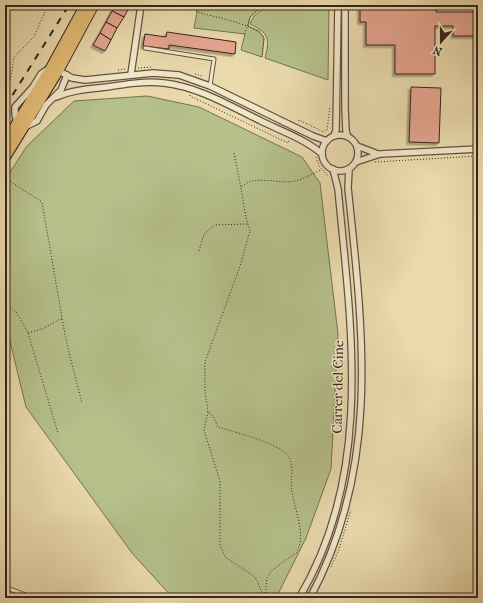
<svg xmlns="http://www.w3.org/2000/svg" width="483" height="603" viewBox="0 0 483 603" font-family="'IM FELL French Canon',serif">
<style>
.green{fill:#b5c08b;stroke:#747253}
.building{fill:#e5a591;stroke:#34251b;filter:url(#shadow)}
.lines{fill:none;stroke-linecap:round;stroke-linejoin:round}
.service-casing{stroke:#625240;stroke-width:5}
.minor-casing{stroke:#625240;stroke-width:8}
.trunk-casing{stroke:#34251b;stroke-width:11}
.path{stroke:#34251b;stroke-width:1;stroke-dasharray:1 2;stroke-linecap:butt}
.service{stroke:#f1e7ca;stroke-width:3}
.minor{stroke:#f1e7ca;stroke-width:5.5}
.trunk{stroke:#e5bd76;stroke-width:9}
.rail{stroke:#34251b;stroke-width:2;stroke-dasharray:7 7;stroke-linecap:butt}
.labels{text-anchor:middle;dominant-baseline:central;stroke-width:3;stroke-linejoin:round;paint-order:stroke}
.street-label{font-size:14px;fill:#34251b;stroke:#f1e7ca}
</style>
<defs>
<filter id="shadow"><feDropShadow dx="-2.5" dy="2.5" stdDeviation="0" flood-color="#0004"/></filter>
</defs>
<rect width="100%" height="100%" fill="#eadaad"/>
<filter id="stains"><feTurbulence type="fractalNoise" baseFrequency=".005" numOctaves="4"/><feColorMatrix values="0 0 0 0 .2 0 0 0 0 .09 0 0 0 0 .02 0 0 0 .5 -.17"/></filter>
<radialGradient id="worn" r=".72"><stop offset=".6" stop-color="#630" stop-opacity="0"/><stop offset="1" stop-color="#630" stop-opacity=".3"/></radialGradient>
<g class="green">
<path d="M 263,5 L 250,17 L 248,26 L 259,31 L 264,38 L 262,57 L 241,50 L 245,34 L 194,28 L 197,12 L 195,6 Z"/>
<path d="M 267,5 L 329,5 L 328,80 L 265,58 C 270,39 269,33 250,24 L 254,16 Z"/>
<path d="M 147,96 L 199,107 L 302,157 L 320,183 L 338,334 L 331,469 L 306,538 L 276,598 L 173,598 L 132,553 L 26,407 L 5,321 L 5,180 L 27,146 L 74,101 Z"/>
</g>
<g class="building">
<path d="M 116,5 L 130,6 L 124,17 L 112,11 Z"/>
<path d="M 360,5 L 436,5 L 436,12 L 478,12 L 478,36 L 453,36 L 453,26 L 435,26 L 435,74 L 395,74 L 395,45 L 366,45 L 366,22 L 360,22 Z"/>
<path d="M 112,11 L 124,17 L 117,28 L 106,22 Z"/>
<path d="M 106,22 L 117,28 L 111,40 L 100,33 Z"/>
<path d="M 167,32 L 236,42 L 235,54 L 169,45 L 169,49 L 143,46 L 145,34 L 166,37 Z"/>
<path d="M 100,33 L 111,40 L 105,51 L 93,45 Z"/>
<path d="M 411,87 L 441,88 L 439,143 L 409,142 Z"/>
</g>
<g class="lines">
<g class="service-casing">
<g id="service">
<path d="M 145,48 L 214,59 L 210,86"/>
<path d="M 5,587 L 33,598"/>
</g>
</g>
<g class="minor-casing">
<g id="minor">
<path d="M 345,5 L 345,108 L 346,131 L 348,137"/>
<path d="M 48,69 L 41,74 L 33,87 L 15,107 L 15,114 L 17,122 L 25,127 L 37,121 L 46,105 L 61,90 L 67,75"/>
<path d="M 57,70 L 72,78 L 85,80 L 153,73 L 179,75 L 210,86 L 313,136 L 327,141"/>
<path d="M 131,74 L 141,5"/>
<path d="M 56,97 C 72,90 89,89 107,87 C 126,84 145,81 164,83 C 199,87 230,106 261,121 C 281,131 305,139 322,154"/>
<circle cx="340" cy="153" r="18"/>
<path d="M 334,136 L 336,130 L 338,5"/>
<path d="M 357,146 L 378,154"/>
<path d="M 356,162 L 380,154 L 478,149"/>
<path d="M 299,598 C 374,473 351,326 338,189 L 333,169"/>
<path d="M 310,598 C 381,466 363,331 348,188 L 349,169"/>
</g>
</g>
<g class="trunk-casing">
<g id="trunk">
<path d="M 5,142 L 50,69 L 85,5"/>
<path d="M 5,158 L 59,70 L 94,5"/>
</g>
</g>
<g class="path">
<path d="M 195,5 L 197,12 C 213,17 257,24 264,38 L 262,57"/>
<path d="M 245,34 L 250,17 L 263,5"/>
<path d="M 138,68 L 151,67"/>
<path d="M 118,70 L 125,69"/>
<path d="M 195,74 L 202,76"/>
<path d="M 5,87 L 10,82 L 14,57 L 34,37 L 48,5"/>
<path d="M 190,95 L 190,96 L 288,143 L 289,140"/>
<path d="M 298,121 L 299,120 L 324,132 L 327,130 L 330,107"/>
<path d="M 234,153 L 241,188"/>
<path d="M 316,157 L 319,166 L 328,176"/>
<path d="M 375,162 L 478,156"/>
<path d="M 5,178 L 42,202 L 62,318 L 42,329 L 28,333 L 17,313 L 5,302"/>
<path d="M 199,251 L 204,234 L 215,225 L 248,224"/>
<path d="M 62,319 L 68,349 L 82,403"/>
<path d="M 28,333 L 58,433"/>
<path d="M 208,412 L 204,430 L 220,481 L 220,545 L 225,557 L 255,577 L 265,598"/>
<path d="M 331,567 L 338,552 L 351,510"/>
<path d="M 265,596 L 267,578 L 271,571 L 297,552 C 306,534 295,511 292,492 C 289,480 297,465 286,454 C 277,443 234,432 218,427 L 213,416 L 208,412 L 205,391 L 205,362 L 240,266 L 250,231 L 245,213 L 241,188 C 252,173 279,185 295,181 C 304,179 312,174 321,170"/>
</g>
<use href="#service" class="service"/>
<use href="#minor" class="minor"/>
<use href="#trunk" class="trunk"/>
<path class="rail" d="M 5,107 L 69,5"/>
</g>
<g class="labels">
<g class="street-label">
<text transform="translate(338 387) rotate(-89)">Carrer del Cine</text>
</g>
</g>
<rect width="483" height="603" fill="none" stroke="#eadaad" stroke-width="20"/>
<rect x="6" y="6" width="471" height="591" fill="none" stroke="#34251b" stroke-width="2"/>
<rect x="10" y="10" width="463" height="583" fill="none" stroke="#34251b"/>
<g transform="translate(441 42) rotate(201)" stroke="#f1e7ca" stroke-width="3" paint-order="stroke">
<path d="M0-3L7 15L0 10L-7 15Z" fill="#34251b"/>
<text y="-6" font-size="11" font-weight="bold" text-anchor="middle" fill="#34251b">N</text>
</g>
<rect width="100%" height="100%" filter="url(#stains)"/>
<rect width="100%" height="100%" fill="url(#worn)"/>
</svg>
